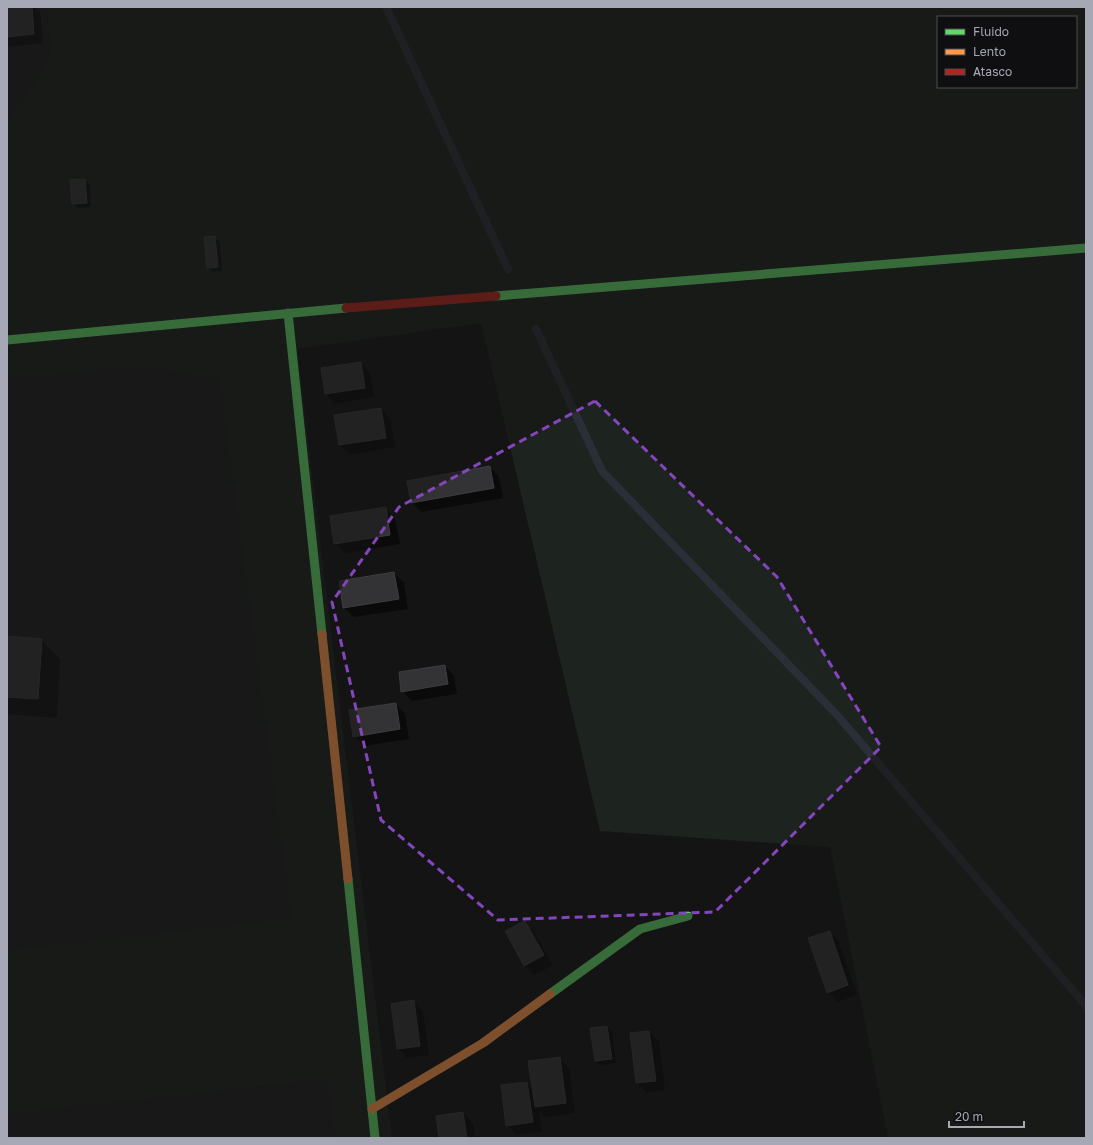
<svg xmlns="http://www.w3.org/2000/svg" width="1093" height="1145" viewBox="0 0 1093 1145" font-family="'Golos Text',sans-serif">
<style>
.built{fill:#1e1e20}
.green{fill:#1d231e;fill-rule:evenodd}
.shadow{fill:#0007}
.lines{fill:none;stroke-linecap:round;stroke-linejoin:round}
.stream{stroke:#2a2f37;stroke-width:8}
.building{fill:#333335;stroke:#3d3d40}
.fast{stroke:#63d668;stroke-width:9}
.slow{stroke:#ff974d;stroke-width:9}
.jam{stroke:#b3261e;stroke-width:9}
.marked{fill:none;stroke:#8445bd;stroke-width:3;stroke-dasharray:8 5;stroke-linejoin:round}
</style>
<rect width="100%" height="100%" fill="#141414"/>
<g class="built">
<path d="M 7,7 L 47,7 L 50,59 L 7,123 Z"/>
<path d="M 147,367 L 219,380 L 291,918 L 7,950 L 7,379 Z"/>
<path d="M 329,1080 L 335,1138 L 7,1138 L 7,1114 Z"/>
</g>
<path class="green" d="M 47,7 L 1086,7 L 1086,1138 L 888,1138 L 830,847 L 600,831 L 481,323 L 297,349 L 392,1138 L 335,1138 L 328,1080 L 7,1114 L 7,950 L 291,918 L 219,380 L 147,367 L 7,379 L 7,123 L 50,59 ZM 938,17 L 1076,17 L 1076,87 L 938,87 Z"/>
<g class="shadow">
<path d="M 7,7 L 35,7 L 40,12 L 43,43 L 7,47 Z"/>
<path d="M 85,180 L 90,184 L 91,207 L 78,208 L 73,203 Z"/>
<path d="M 215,238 L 220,242 L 222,271 L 213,272 L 208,267 Z"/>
<path d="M 360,363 L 370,373 L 374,397 L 335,404 L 326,394 L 322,369 Z"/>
<path d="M 381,409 L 390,419 L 395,447 L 350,455 L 340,445 Z"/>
<path d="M 490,467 L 499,477 L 503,498 L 421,512 L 412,503 Z"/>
<path d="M 386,509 L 395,518 L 400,544 L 345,553 L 335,543 Z"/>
<path d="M 394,573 L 404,583 L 408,609 L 354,617 L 344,608 Z"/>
<path d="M 7,637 L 41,640 L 60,659 L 57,718 L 7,714 Z"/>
<path d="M 445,666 L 454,676 L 457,694 L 412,701 L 402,691 Z"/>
<path d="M 396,704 L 405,714 L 409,739 L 364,746 L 354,736 Z"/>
<path d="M 525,922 L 534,932 L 553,965 L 534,975 L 524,966 Z"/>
<path d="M 830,932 L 839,942 L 857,995 L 838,1002 L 828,992 Z"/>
<path d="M 413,1001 L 423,1011 L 429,1055 L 407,1058 L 398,1048 Z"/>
<path d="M 607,1027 L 612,1031 L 616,1063 L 600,1065 L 596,1061 Z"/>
<path d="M 649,1032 L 659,1041 L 665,1090 L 647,1093 L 637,1083 L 631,1034 Z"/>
<path d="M 559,1058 L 569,1068 L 575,1113 L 545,1117 L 539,1111 L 542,1132 L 517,1135 L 507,1125 L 527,1083 L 533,1089 Z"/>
<path d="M 463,1113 L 473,1123 L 475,1138 L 440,1138 Z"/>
</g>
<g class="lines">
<g class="stream">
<path d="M 386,7 L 508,269"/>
<path d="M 536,329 L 602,471 L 838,716 L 1086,1006"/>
</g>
</g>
<g class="building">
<path d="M 7,7 L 32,7 L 34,34 L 7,37 Z"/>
<path d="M 85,179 L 87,203 L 72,204 L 70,180 Z"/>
<path d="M 215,236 L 218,267 L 207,268 L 204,237 Z"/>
<path d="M 361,362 L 365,388 L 325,394 L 321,368 Z"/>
<path d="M 381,408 L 386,438 L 339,445 L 334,415 Z"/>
<path d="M 490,466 L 494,488 L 411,503 L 407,481 Z"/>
<path d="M 386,507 L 390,535 L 334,544 L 330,516 Z"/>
<path d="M 394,572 L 399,599 L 343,608 L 339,581 Z"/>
<path d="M 7,636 L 42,639 L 38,699 L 7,697 Z"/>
<path d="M 445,665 L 448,684 L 401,692 L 399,672 Z"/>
<path d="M 396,703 L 400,729 L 353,737 L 349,710 Z"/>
<path d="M 525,921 L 544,955 L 524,966 L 505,931 Z"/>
<path d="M 830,931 L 848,985 L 827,993 L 808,938 Z"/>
<path d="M 414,1000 L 420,1046 L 397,1049 L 391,1004 Z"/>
<path d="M 607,1026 L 612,1059 L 595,1061 L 590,1028 Z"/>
<path d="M 649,1031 L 656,1081 L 636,1083 L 630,1033 Z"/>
<path d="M 560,1057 L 566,1103 L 535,1107 L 528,1061 Z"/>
<path d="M 527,1082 L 533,1122 L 506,1126 L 501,1085 Z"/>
<path d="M 463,1112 L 467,1138 L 439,1138 L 436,1116 Z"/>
</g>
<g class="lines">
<g class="fast">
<path d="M 496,296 L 1086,248"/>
<path d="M 288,313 L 322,634"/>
<path d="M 7,340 L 346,308"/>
<path d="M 348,879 L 375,1138"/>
<path d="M 550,994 L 640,929 L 688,916"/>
</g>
<g class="slow">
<path d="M 322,634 L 348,879"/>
<path d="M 372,1109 L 483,1043 L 550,994"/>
</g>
<path class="jam" d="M 346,308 L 496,296"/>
</g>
<path d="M0 0H1093V1145H0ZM 595,401 L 777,577 L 881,747 L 715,912 L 498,920 L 381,820 L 332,602 L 399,507 Z" fill="#141414" fill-opacity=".55" fill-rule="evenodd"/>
<path class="marked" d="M 595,401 L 777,577 L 881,747 L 715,912 L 498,920 L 381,820 L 332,602 L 399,507 Z"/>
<rect width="1093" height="1145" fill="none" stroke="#a6a8b5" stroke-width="16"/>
<rect x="937" y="16" width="140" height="72" fill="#0f0e10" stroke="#4b4c52"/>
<rect x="945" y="29" width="20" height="6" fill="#63d668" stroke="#4b4c52"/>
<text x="973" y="36" font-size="12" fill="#a6a8b5">Fluido</text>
<rect x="945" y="49" width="20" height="6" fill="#ff974d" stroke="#4b4c52"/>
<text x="973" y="56" font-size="12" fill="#a6a8b5">Lento</text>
<rect x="945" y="69" width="20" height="6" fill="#b3261e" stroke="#4b4c52"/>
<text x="973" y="76" font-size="12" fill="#a6a8b5">Atasco</text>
<path d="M949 1121v6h75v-6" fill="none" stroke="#a6a8b5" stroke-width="2"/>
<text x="955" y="1121" font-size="12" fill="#a6a8b5" stroke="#0f0e10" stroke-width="3" paint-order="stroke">20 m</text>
</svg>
